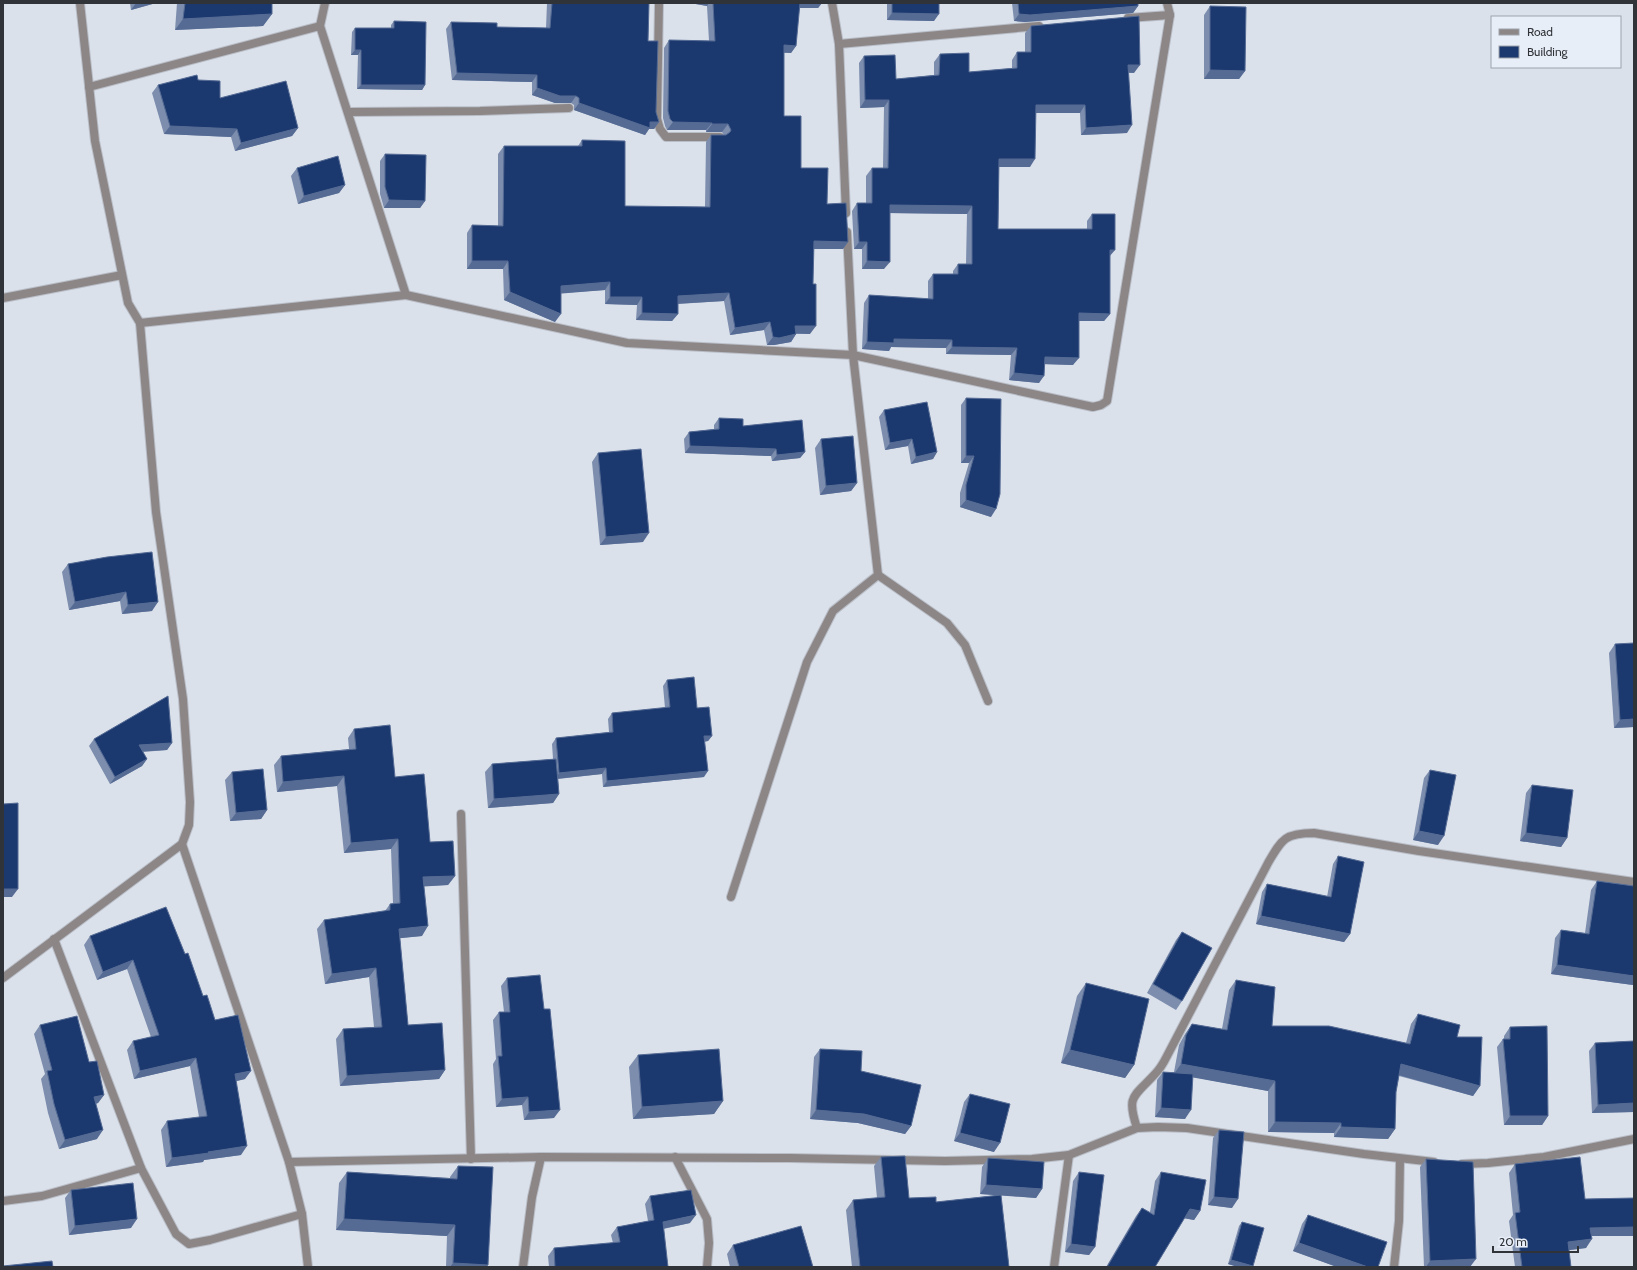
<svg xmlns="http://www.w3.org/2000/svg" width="1637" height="1270" viewBox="0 0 1637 1270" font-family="Cabin,sans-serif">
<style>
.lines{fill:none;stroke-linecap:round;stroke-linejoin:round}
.minor-casing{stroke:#b9bec7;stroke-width:10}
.minor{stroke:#8c8687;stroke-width:8}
.wall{fill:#7c8dad}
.shaded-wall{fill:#556b94}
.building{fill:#1c396f;stroke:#556b94}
</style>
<rect width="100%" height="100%" fill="#dbe1eb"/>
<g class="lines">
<g class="minor-casing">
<g id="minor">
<path d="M 325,3 L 320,26 L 406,295 L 627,343 L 853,355 L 1093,407 L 1101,405 L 1107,401 L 1170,15 L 1167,3"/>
<path d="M 659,3 L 657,119 L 660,129 L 666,137 L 720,137"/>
<path d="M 832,3 L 839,44 L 846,213"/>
<path d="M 1128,18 L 1170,15"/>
<path d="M 839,44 L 1039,26"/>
<path d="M 89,87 L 320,26"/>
<path d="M 348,112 L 480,111 L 569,108"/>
<path d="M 3,298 L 122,275"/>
<path d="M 140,323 L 406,295"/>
<path d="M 878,575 L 947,623 L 965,645 L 988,701"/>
<path d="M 461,814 L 471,1159"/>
<path d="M 182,844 L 289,1162 L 541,1157 L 790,1158 L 945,1161 L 1032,1159 L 1069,1155 L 1137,1128 L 1158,1127 L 1187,1128 L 1364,1154 L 1434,1162"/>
<path d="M 731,897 L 807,662 L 833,611 L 878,575 L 853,355 L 847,232"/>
<path d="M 54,939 L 141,1168 L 176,1234 L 189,1244 L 210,1240 L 302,1214"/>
<path d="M 3,978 L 182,844 L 189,825 L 190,802 L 183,699 L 156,512 L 140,323 L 128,303 L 95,141 L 80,3"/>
<path d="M 1137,1128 C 1126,1095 1134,1097 1155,1074 C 1160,1069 1164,1062 1167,1056 L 1268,863 C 1282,839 1285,833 1314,833 L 1419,851 L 1634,882"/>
<path d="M 675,1157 L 707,1219 L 709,1243 L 707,1267"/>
<path d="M 289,1162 L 302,1214 L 308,1267"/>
<path d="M 1462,1164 L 1488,1163 L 1544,1157 L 1634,1139"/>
<path d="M 3,1201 L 42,1196 L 141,1168"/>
<path d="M 523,1267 L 532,1197 L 541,1157"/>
<path d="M 1054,1267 L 1069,1155"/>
<path d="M 1394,1267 L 1399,1221 L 1400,1159"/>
</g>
</g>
<use href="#minor" class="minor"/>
</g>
<g class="wall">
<path d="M 130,3 L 156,3 L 131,10 Z"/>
<path d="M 177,3 L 272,3 L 272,14 L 263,26 L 175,30 Z"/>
<path d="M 547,3 L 649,3 L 648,41 L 656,112 L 659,122 L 654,129 L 649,129 L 645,135 L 574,110 L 574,105 L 571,103 L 555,103 L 532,95 L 532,82 L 452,80 L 446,29 L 451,22 L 497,27 L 546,28 Z"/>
<path d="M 690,3 L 822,3 L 818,8 L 799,8 L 796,46 L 791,53 L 784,53 L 784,116 L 801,168 L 827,204 L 848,242 L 843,249 L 814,249 L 810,334 L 796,334 L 791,342 L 774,345 L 767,345 L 764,330 L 730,335 L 724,301 L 678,304 L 678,314 L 672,321 L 636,320 L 637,305 L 605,304 L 605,290 L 561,293 L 555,322 L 504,300 L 503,269 L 467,269 L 467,233 L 472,225 L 498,226 L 498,154 L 504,146 L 578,146 L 582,140 L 625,206 L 705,207 L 706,142 L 711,135 L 724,135 L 722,132 L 706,132 L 706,130 L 667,130 L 665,126 L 663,118 L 664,48 L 669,40 L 709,41 L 707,6 Z"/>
<path d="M 887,3 L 939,3 L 934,21 L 887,20 Z"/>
<path d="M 1012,3 L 1138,3 L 1138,6 L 1133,13 L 1025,22 L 1014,21 Z"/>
<path d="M 1210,6 L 1245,71 L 1239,79 L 1204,79 L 1204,15 Z"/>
<path d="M 394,21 L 425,85 L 422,90 L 357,89 L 358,55 L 351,55 L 352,32 L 355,28 L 391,28 L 391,25 Z"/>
<path d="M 1031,26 L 1134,73 L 1129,73 L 1127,133 L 1081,135 L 1080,113 L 1036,113 L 1030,167 L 999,167 L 998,229 L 1087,229 L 1087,221 L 1092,214 L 1110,256 L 1110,314 L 1104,321 L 1079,321 L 1073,365 L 1045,364 L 1039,383 L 1009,380 L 1011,355 L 946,354 L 946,348 L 891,347 L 889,351 L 862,349 L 864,303 L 869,295 L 928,299 L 928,281 L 933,274 L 953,274 L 953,271 L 958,264 L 966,264 L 967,214 L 890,213 L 884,269 L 862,269 L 862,249 L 854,249 L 852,211 L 857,203 L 866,203 L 866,176 L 872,168 L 883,168 L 884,107 L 860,108 L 859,63 L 864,56 L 896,79 L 934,75 L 934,62 L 940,54 L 969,72 L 1012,68 L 1012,60 L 1017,52 L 1025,52 L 1025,33 Z"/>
<path d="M 198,80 L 220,98 L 298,128 L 292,136 L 235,151 L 231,137 L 164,134 L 152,93 L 158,85 Z"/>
<path d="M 385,154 L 425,201 L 420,208 L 384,208 L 380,194 L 380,161 Z"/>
<path d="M 297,168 L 345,185 L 339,193 L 298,204 L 291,176 Z"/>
<path d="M 966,398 L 991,517 L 960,507 L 960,493 L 969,463 L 961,463 L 961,405 Z"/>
<path d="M 884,410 L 937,452 L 933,459 L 911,464 L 908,446 L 885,450 L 879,417 Z"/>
<path d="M 719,418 L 743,426 L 805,452 L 800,458 L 772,461 L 771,456 L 685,453 L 684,439 L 689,432 L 714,429 L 714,425 Z"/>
<path d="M 821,439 L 857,483 L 851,491 L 820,495 L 815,448 Z"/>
<path d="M 598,453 L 643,542 L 600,545 L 592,462 Z"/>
<path d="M 107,557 L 152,611 L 122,614 L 120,601 L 69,610 L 62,572 L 68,564 Z"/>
<path d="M 1615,644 L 1634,727 L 1614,728 L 1609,653 Z"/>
<path d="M 667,680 L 697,708 L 712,736 L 708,741 L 704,742 L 704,777 L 603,787 L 602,774 L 558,779 L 559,794 L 553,803 L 488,808 L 485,772 L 492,764 L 553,759 L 552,744 L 556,738 L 609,732 L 608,719 L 612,713 L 665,708 L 663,686 Z"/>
<path d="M 354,729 L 395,777 L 430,842 L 455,876 L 448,885 L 424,886 L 422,936 L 400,938 L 408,1025 L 445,1070 L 439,1079 L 340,1086 L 336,1039 L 343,1029 L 374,1027 L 369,977 L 325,984 L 317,929 L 324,920 L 385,911 L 390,904 L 393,903 L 391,849 L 344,853 L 337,786 L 277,792 L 274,765 L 281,756 L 349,749 L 348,738 Z"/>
<path d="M 94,739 L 172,743 L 167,750 L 143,752 L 147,759 L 142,766 L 110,784 L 89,746 Z"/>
<path d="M 1430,770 L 1438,845 L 1413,840 L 1424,778 Z"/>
<path d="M 232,772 L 267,810 L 261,819 L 230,821 L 225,780 Z"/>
<path d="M 1532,785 L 1567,838 L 1561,847 L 1520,841 L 1526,793 Z"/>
<path d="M 1338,856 L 1350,934 L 1344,942 L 1256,924 L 1262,892 L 1267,884 L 1327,897 L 1333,864 Z"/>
<path d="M 1597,881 L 1633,985 L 1551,974 L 1555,938 L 1561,930 L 1585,933 L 1591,890 Z"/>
<path d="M 1182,932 L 1182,1001 L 1176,1010 L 1147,993 L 1176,940 Z"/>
<path d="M 90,936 L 185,954 L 203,996 L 245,1079 L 236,1081 L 241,1155 L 204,1160 L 203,1162 L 166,1167 L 161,1130 L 167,1121 L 199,1117 L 190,1066 L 134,1079 L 127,1050 L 133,1041 L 151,1037 L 127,969 L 97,980 L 84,945 Z"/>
<path d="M 507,978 L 554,1118 L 524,1120 L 522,1105 L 496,1107 L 493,1064 L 496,1059 L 493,1020 L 499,1012 L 504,1012 L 501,986 Z"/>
<path d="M 1236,980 L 1272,1026 L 1406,1043 L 1411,1024 L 1418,1014 L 1457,1037 L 1480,1086 L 1473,1096 L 1399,1076 L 1396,1092 L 1395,1129 L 1388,1139 L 1334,1137 L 1334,1133 L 1268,1132 L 1268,1091 L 1193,1077 L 1185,1119 L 1155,1117 L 1157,1080 L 1163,1072 L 1174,1072 L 1179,1045 L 1185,1034 L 1192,1024 L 1222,1029 L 1229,990 Z"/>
<path d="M 1086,983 L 1134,1065 L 1125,1078 L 1061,1063 L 1077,996 Z"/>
<path d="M 40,1025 L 89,1062 L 104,1095 L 98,1103 L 96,1104 L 97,1139 L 59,1149 L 48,1113 L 41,1079 L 45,1074 L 34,1034 Z"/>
<path d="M 1510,1027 L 1548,1116 L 1542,1125 L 1504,1125 L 1497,1047 L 1503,1039 L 1504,1039 L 1504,1036 Z"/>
<path d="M 1634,1041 L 1634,1112 L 1592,1113 L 1589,1051 L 1595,1043 Z"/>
<path d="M 820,1049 L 861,1071 L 911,1126 L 905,1134 L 858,1123 L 810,1119 L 814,1057 Z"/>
<path d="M 638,1055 L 723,1101 L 714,1114 L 633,1119 L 629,1067 Z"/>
<path d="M 970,1094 L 994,1152 L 954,1141 L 964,1102 Z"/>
<path d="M 1219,1130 L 1232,1208 L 1208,1205 L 1213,1138 Z"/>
<path d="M 881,1157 L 909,1198 L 936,1202 L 997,1195 L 980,1194 L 982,1167 L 988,1158 L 1042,1189 L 1036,1198 L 1001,1195 L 1009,1267 L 852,1267 L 846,1210 L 853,1200 L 877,1198 L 874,1166 Z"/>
<path d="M 1426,1159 L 1470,1267 L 1424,1267 L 1420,1167 Z"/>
<path d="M 1515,1164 L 1585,1199 L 1634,1198 L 1634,1236 L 1591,1236 L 1586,1248 L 1569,1250 L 1571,1267 L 1515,1267 L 1509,1221 L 1513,1215 L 1509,1173 Z"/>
<path d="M 458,1166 L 488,1265 L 486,1267 L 446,1267 L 447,1236 L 336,1230 L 339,1183 L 347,1172 L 450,1178 L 450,1177 Z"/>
<path d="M 1079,1172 L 1095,1247 L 1089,1255 L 1065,1252 L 1073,1181 Z"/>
<path d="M 1161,1172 L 1200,1211 L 1194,1220 L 1184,1218 L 1155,1267 L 1106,1267 L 1136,1216 L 1142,1208 L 1150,1212 L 1155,1181 Z"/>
<path d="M 71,1190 L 131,1228 L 69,1235 L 65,1198 Z"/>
<path d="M 650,1196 L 690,1223 L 663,1229 L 668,1267 L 549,1267 L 548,1256 L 554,1248 L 613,1243 L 611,1235 L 617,1227 L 648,1221 L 645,1204 Z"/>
<path d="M 1308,1215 L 1378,1267 L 1337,1267 L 1293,1251 L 1302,1224 Z"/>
<path d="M 1242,1222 L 1253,1266 L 1252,1267 L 1238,1267 L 1228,1264 L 1239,1226 Z"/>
<path d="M 733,1245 L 813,1267 L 730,1267 L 727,1254 Z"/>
</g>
<g class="shaded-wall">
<path d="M 136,3 L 156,3 L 131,10 Z"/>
<path d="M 690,3 L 709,3 L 707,6 Z"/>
<path d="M 798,3 L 822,3 L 818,8 L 794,8 Z"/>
<path d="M 1138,6 L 1133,13 L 1025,22 L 1014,21 L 1019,14 Z"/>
<path d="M 892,13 L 939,14 L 934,21 L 887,20 Z"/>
<path d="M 272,14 L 263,26 L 175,30 L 183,19 Z"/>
<path d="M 784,45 L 796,46 L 791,53 L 779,52 Z"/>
<path d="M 355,50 L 361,50 L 358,55 L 351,55 Z"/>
<path d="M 1128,65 L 1140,65 L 1134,73 L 1123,72 Z"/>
<path d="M 1210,70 L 1245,71 L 1239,79 L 1204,79 Z"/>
<path d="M 457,73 L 537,75 L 532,82 L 452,80 Z"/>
<path d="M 361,85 L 425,85 L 422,90 L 357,89 Z"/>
<path d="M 537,88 L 576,96 L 571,103 L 555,103 L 532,95 Z"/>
<path d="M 865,100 L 889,100 L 884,107 L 860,108 Z"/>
<path d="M 579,103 L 650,122 L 659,122 L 654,129 L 649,129 L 645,135 L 574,110 Z"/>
<path d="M 1036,105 L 1085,105 L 1080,113 L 1030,113 Z"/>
<path d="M 673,122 L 712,123 L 706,130 L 667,130 Z"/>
<path d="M 712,124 L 728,124 L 722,132 L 706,132 Z"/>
<path d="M 1132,125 L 1127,133 L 1081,135 L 1086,128 Z"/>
<path d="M 170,126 L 237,129 L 231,137 L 164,134 Z"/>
<path d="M 298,128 L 292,136 L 235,151 L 241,143 Z"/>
<path d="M 999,159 L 1035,159 L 1030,167 L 993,167 Z"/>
<path d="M 345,185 L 339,193 L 298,204 L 304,196 Z"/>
<path d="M 389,200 L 425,201 L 420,208 L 384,208 Z"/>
<path d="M 890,205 L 972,206 L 967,214 L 885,213 Z"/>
<path d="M 814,241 L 848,242 L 843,249 L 809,249 Z"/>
<path d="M 859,242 L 867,242 L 862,249 L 854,249 Z"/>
<path d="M 1110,250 L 1115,250 L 1109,257 Z"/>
<path d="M 472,261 L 508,261 L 503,269 L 467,269 Z"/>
<path d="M 867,261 L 890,262 L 884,269 L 862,269 Z"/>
<path d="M 610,282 L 605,290 L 556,294 L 561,286 Z"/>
<path d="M 510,292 L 561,314 L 555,322 L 504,300 Z"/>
<path d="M 729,293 L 724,301 L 673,304 L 678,296 Z"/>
<path d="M 610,297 L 642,297 L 637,305 L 605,304 Z"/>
<path d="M 642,313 L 678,314 L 672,321 L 636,320 Z"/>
<path d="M 1079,313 L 1110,314 L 1104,321 L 1074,321 Z"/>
<path d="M 770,322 L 764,330 L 730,335 L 735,328 Z"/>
<path d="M 795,326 L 816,326 L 810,334 L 789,333 Z"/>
<path d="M 796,334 L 791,342 L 774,345 L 767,345 L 773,337 Z"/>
<path d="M 894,339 L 952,340 L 946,348 L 891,347 L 889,351 L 862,349 L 867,342 Z"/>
<path d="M 952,347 L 1017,348 L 1011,355 L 946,354 Z"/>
<path d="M 1045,357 L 1079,358 L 1073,365 L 1040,364 Z"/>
<path d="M 1014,373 L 1044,376 L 1039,383 L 1009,380 Z"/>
<path d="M 912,439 L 908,446 L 885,450 L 890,443 Z"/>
<path d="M 690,446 L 776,449 L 771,456 L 685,453 Z"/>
<path d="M 805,452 L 800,458 L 772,461 L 777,455 Z"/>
<path d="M 937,452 L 933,459 L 911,464 L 916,457 Z"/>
<path d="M 966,456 L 974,456 L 969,463 L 961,463 Z"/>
<path d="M 857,483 L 851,491 L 820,495 L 826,486 Z"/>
<path d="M 966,500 L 996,509 L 991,517 L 960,507 Z"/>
<path d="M 649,533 L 643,542 L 600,545 L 606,537 Z"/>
<path d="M 126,592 L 120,601 L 69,610 L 75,602 Z"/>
<path d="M 158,602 L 152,611 L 122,614 L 128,605 Z"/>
<path d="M 1634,719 L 1634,727 L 1614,728 L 1620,720 Z"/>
<path d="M 704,736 L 712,736 L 708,741 L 700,742 Z"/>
<path d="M 172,743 L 167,750 L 134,752 L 139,745 Z"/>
<path d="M 147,759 L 142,766 L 110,784 L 115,777 Z"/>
<path d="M 606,768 L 602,774 L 555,779 L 559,773 Z"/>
<path d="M 708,771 L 704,777 L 603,787 L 607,781 Z"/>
<path d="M 344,776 L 337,786 L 277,792 L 283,782 Z"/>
<path d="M 559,794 L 553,803 L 488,808 L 494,799 Z"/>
<path d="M 267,810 L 261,819 L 230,821 L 236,813 Z"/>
<path d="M 1419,831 L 1444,836 L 1438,845 L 1413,840 Z"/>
<path d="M 1526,833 L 1567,838 L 1561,847 L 1520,841 Z"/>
<path d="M 398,839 L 391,849 L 344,853 L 351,843 Z"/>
<path d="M 455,876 L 448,885 L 416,887 L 423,877 Z"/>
<path d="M 3,889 L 18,889 L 12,897 L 3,897 Z"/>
<path d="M 1261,916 L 1350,934 L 1344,942 L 1256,924 Z"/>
<path d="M 428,926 L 422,936 L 392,939 L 399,929 Z"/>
<path d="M 133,960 L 127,969 L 97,980 L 103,972 Z"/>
<path d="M 1557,965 L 1634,976 L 1634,984 L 1633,985 L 1551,974 Z"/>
<path d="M 376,968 L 369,977 L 325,984 L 332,974 Z"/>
<path d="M 1070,1050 L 1134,1065 L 1125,1078 L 1061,1063 Z"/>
<path d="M 196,1058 L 190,1066 L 134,1079 L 140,1071 Z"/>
<path d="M 1181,1064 L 1275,1081 L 1268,1091 L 1174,1074 Z"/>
<path d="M 1401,1064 L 1480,1086 L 1473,1096 L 1395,1074 Z"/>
<path d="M 445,1070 L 439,1079 L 340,1086 L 347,1076 Z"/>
<path d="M 251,1071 L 245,1079 L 229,1083 L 235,1074 Z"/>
<path d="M 104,1095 L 98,1103 L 88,1105 L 94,1097 Z"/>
<path d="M 528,1097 L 522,1105 L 496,1107 L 502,1099 Z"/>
<path d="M 723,1101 L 714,1114 L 633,1119 L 642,1107 Z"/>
<path d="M 1634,1103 L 1634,1112 L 1592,1113 L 1598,1105 Z"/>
<path d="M 1161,1108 L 1191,1110 L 1185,1119 L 1155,1117 Z"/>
<path d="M 560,1110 L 554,1118 L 524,1120 L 529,1112 Z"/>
<path d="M 816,1110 L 864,1114 L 911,1126 L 905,1134 L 858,1123 L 810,1119 Z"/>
<path d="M 1510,1116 L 1548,1116 L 1542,1125 L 1504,1125 Z"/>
<path d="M 1275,1122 L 1341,1123 L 1334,1133 L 1268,1132 Z"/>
<path d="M 1341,1127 L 1395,1129 L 1388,1139 L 1334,1137 Z"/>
<path d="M 103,1130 L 97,1139 L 59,1149 L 65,1140 Z"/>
<path d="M 960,1133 L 1000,1143 L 994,1152 L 954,1141 Z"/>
<path d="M 247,1146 L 241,1155 L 204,1160 L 203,1162 L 166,1167 L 172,1158 L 208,1152 Z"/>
<path d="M 986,1185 L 1042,1189 L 1036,1198 L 980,1194 Z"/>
<path d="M 1214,1197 L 1238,1199 L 1232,1208 L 1208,1205 Z"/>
<path d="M 1190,1209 L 1200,1211 L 1194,1220 L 1183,1218 Z"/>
<path d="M 696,1215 L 690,1223 L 657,1230 L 663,1222 Z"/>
<path d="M 137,1219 L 131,1228 L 69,1235 L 75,1226 Z"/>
<path d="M 344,1219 L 455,1225 L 447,1236 L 336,1230 Z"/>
<path d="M 1634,1227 L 1634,1236 L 1584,1236 L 1590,1228 Z"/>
<path d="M 1592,1239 L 1586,1248 L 1562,1251 L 1568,1242 Z"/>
<path d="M 1299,1243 L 1368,1267 L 1337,1267 L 1293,1251 Z"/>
<path d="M 1071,1244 L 1095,1247 L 1089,1255 L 1065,1252 Z"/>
<path d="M 1476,1259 L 1470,1267 L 1426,1267 L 1430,1261 Z"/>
<path d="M 1231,1260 L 1253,1266 L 1252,1267 L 1238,1267 L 1228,1264 Z"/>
<path d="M 453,1263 L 488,1265 L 486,1267 L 450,1267 Z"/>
</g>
<g class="building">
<path d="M 185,3 L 272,3 L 272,14 L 183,19 Z"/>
<path d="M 552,3 L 649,3 L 648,41 L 658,41 L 656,112 L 659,122 L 650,122 L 650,128 L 579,103 L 579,98 L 576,96 L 560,96 L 537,88 L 537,75 L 457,73 L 451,22 L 497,23 L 497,27 L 550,28 Z"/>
<path d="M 713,3 L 800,3 L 796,46 L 784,45 L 784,116 L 801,116 L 801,168 L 828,168 L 827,204 L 846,203 L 848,242 L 814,241 L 813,284 L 816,284 L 816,326 L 795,326 L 796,334 L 779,338 L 773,337 L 770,322 L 735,328 L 729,293 L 678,296 L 678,314 L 642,313 L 642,297 L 610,297 L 610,282 L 561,286 L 561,314 L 510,292 L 508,261 L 472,261 L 472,225 L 503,226 L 504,146 L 582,146 L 582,140 L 625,141 L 625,206 L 710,207 L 711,135 L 726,135 L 730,132 L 731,130 L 728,124 L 712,124 L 712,123 L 673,122 L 670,119 L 668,111 L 669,40 L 715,41 Z"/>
<path d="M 892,3 L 939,3 L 939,14 L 892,13 Z"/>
<path d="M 1018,3 L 1138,3 L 1138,6 L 1030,15 L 1019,14 Z"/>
<path d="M 1210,6 L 1246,7 L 1245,71 L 1210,70 Z"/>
<path d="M 1139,16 L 1140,65 L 1128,65 L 1132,125 L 1086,128 L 1085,105 L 1036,105 L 1035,159 L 999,159 L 998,229 L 1092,229 L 1092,214 L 1115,214 L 1115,250 L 1110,250 L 1110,314 L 1079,313 L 1079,358 L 1045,357 L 1044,376 L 1014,373 L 1017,348 L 952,347 L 952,340 L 894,339 L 894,343 L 867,342 L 869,295 L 933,299 L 933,274 L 958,274 L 958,264 L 972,264 L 972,206 L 890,205 L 890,262 L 867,261 L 867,242 L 859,242 L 857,203 L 872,203 L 872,168 L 888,168 L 889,100 L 865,100 L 864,56 L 895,55 L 896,79 L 939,75 L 940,54 L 969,53 L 969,72 L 1017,68 L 1017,52 L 1031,52 L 1031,26 Z"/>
<path d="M 394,21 L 426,22 L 425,85 L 361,85 L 361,50 L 355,50 L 355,28 L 394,28 Z"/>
<path d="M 197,75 L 198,80 L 220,81 L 220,98 L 286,81 L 298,128 L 241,143 L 237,129 L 170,126 L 158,85 Z"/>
<path d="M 385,154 L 426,155 L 425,201 L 389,200 L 385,187 Z"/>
<path d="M 338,156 L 345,185 L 304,196 L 297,168 Z"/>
<path d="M 966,398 L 1001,399 L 1000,494 L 996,509 L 966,500 L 966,485 L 974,456 L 966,456 Z"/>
<path d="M 927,402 L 937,452 L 916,457 L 912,439 L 890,443 L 884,410 Z"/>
<path d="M 719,418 L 743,419 L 743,426 L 802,420 L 805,452 L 777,455 L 776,449 L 690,446 L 689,432 L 719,429 Z"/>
<path d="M 853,436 L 857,483 L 826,486 L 821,439 Z"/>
<path d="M 641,449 L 649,533 L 606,537 L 598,453 Z"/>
<path d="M 152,552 L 158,602 L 128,605 L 126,592 L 75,602 L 68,564 L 107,557 Z"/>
<path d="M 1634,643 L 1634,719 L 1620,720 L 1615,644 Z"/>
<path d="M 694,677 L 697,708 L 709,707 L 712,736 L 704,736 L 708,771 L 607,781 L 606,768 L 559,773 L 556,738 L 613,732 L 612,713 L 670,707 L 667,680 Z"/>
<path d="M 168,696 L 172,743 L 139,745 L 147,759 L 115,777 L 94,739 Z"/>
<path d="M 390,725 L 395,777 L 424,774 L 430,842 L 453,841 L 455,876 L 423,877 L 428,926 L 399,929 L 408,1025 L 442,1023 L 445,1070 L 347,1076 L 343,1029 L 382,1027 L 376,968 L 332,974 L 324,920 L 390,910 L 390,904 L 400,903 L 398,839 L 351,843 L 344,776 L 283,782 L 281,756 L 356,749 L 354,729 Z"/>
<path d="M 556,759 L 559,794 L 494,799 L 492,764 Z"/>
<path d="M 263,769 L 267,810 L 236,813 L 232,772 Z"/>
<path d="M 1430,770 L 1456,775 L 1444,836 L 1419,831 Z"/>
<path d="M 1532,785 L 1573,790 L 1567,838 L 1526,833 Z"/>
<path d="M 18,803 L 18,889 L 3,889 L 3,804 Z"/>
<path d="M 1338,856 L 1364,862 L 1350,934 L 1261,916 L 1267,884 L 1331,897 Z"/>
<path d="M 1597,881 L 1634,886 L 1634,976 L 1557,965 L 1561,930 L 1589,934 Z"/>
<path d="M 166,907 L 185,954 L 188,953 L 203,996 L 207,995 L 215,1020 L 238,1015 L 251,1071 L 235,1074 L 247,1146 L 208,1152 L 209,1153 L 172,1158 L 167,1121 L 207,1116 L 196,1058 L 140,1071 L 133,1041 L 159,1035 L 133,960 L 103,972 L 90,936 Z"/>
<path d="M 1182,932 L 1212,948 L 1182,1001 L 1153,984 Z"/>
<path d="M 540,975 L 544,1009 L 550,1009 L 560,1110 L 529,1112 L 528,1097 L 502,1099 L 498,1056 L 502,1056 L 499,1012 L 510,1012 L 507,978 Z"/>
<path d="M 1236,980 L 1275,987 L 1272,1026 L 1329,1026 L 1410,1044 L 1418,1014 L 1460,1025 L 1457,1037 L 1482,1037 L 1480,1086 L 1401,1064 L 1396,1092 L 1395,1129 L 1341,1127 L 1341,1123 L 1275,1122 L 1275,1081 L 1181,1064 L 1186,1035 L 1192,1024 L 1227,1030 Z"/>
<path d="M 1086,983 L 1149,999 L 1134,1065 L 1070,1050 Z"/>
<path d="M 77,1016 L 89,1062 L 97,1061 L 104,1095 L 94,1097 L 103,1130 L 65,1140 L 54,1104 L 47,1071 L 52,1070 L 40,1025 Z"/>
<path d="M 1547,1026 L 1548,1116 L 1510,1116 L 1503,1039 L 1510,1039 L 1510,1027 Z"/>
<path d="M 1634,1041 L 1634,1103 L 1598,1105 L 1595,1043 Z"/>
<path d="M 719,1049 L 723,1101 L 642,1107 L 638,1055 Z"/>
<path d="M 820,1049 L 862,1051 L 861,1071 L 921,1085 L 911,1126 L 864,1114 L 816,1110 Z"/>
<path d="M 1163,1072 L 1193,1074 L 1191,1110 L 1161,1108 Z"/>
<path d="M 970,1094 L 1010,1104 L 1000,1143 L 960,1133 Z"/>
<path d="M 1219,1130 L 1244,1132 L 1238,1199 L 1214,1197 Z"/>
<path d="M 905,1156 L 909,1198 L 936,1197 L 936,1202 L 1001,1195 L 1009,1267 L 860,1267 L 853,1200 L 885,1197 L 881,1157 Z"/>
<path d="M 1580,1157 L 1585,1199 L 1634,1198 L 1634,1227 L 1590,1228 L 1592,1239 L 1568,1242 L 1571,1267 L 1522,1267 L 1515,1213 L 1520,1212 L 1515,1164 Z"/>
<path d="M 988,1158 L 1044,1162 L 1042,1189 L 986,1185 Z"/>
<path d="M 1426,1159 L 1473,1162 L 1476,1259 L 1430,1261 Z"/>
<path d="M 458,1166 L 493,1167 L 488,1265 L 453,1263 L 455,1225 L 344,1219 L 347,1172 L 457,1179 Z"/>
<path d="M 1079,1172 L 1104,1175 L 1095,1247 L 1071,1244 Z"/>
<path d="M 1161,1172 L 1206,1180 L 1200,1211 L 1190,1209 L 1155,1267 L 1107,1267 L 1142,1208 L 1154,1215 Z"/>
<path d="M 133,1183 L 137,1219 L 75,1226 L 71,1190 Z"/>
<path d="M 691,1190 L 696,1215 L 663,1222 L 668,1267 L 555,1267 L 554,1248 L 620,1242 L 617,1227 L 654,1220 L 650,1196 Z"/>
<path d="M 1308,1215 L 1387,1242 L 1378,1267 L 1368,1267 L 1299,1243 Z"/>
<path d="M 1242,1222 L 1264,1228 L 1253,1266 L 1231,1260 Z"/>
<path d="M 801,1226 L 813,1267 L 739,1267 L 733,1245 Z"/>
<path d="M 52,1261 L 53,1267 L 3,1267 L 3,1266 Z"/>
</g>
<rect width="1637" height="1270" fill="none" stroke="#303337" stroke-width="8"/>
<rect x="1491" y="16" width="130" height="52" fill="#e8eef8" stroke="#9ea3ab"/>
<rect x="1499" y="29" width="20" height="6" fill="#8c8687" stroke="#9ea3ab"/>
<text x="1527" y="36" font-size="12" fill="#303337">Road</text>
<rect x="1499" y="46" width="20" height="12" fill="#1c396f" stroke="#9ea3ab"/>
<text x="1527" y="56" font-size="12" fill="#303337">Building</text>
<path d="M1493 1246v6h85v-6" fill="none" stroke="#303337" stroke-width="2"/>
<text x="1499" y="1246" font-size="12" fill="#303337" stroke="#e8eef8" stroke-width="3" paint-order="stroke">20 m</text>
</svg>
